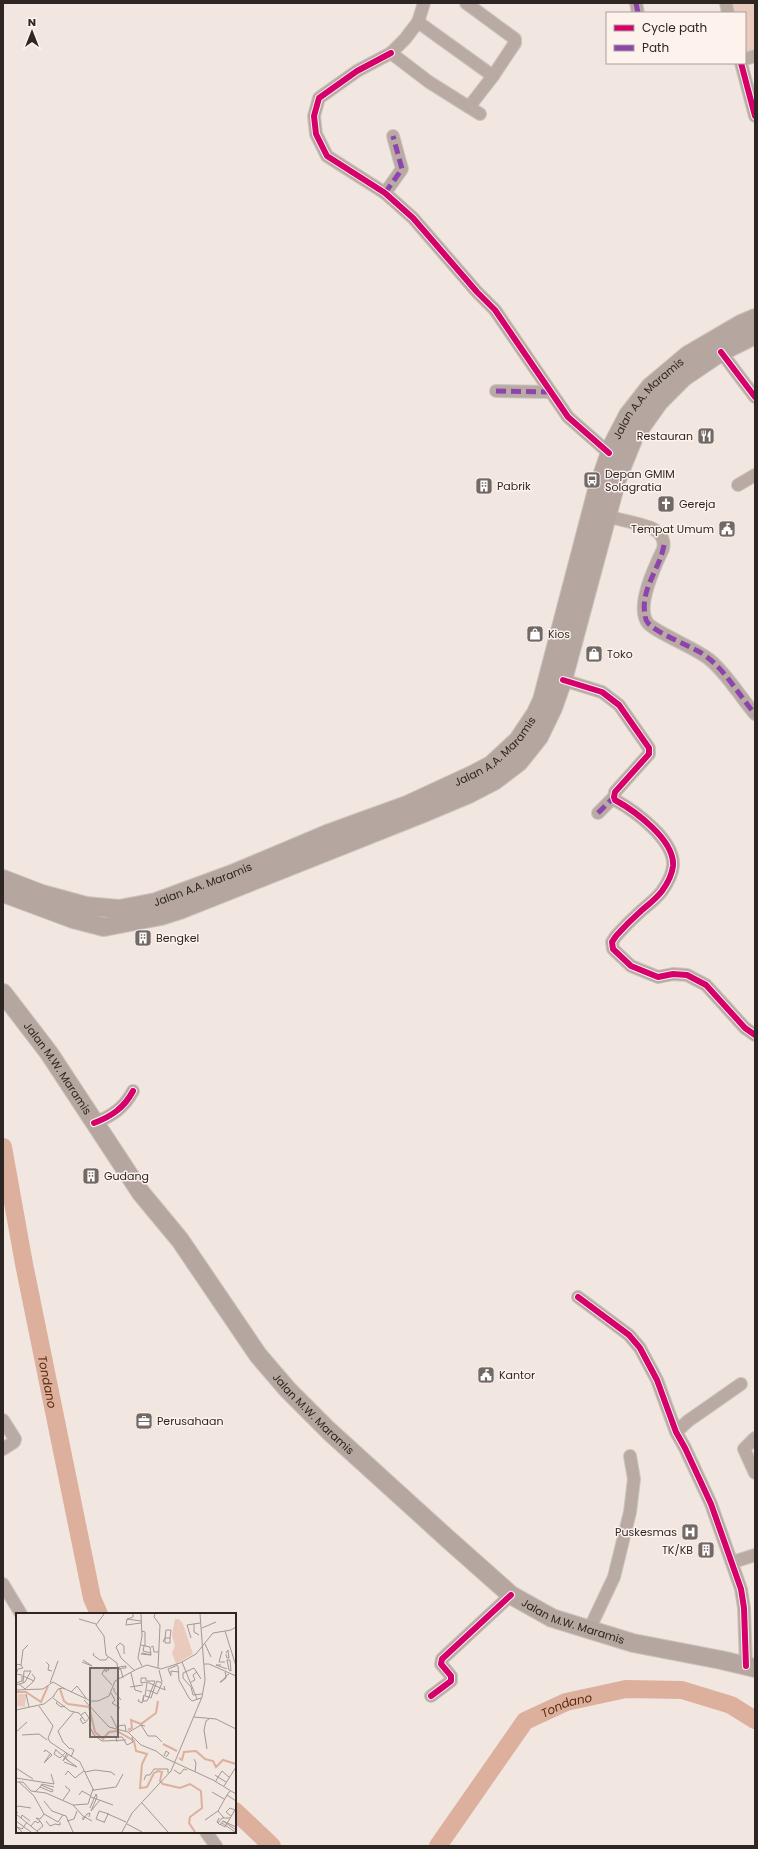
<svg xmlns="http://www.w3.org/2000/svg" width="758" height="1849" viewBox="0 0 758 1849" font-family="Poppins,sans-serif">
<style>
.green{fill:#e9cabc}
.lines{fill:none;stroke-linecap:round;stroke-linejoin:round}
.river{stroke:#dcb09d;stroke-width:18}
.minor-casing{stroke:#ccc4c0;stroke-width:14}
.highway-casing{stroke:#ccc4c0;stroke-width:20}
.minor{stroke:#b9aaa4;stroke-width:12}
.highway{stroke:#b5a7a0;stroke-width:18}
.quiet{stroke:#8e44ad;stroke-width:5;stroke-dasharray:10 5;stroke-linecap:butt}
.cycleway-casing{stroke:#fef2ed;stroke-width:8}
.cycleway{stroke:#d6006c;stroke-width:6}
.labels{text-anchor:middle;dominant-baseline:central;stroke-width:3;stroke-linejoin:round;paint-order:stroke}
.street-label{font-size:11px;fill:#2d2623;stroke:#fef2ed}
.poi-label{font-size:11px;fill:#2d2623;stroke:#fef2ed;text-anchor:start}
.water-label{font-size:12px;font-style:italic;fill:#5e290d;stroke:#fef2ed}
.inset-river{fill:none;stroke:#dcb09d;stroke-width:2}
.inset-road{fill:none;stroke:#a39994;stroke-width:1}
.view{fill:#726965;fill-opacity:0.15;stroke:#726965;stroke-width:2}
.inset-edge{fill:none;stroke:#2d2623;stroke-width:2}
</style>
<rect width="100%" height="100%" fill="#f1e6e0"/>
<path class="green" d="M 729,3 L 755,3 L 755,50 L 745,53 L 745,13 L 732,13 Z"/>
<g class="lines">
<g class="river">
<path id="s1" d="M 3,1147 L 24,1264 L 92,1598 L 99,1614"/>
<path d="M 235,1811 L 272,1846"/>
<path id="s2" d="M 438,1846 L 525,1721 L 566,1702 L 626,1689 L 682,1690 L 731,1705 L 755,1720"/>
</g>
<g class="minor-casing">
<g id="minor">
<path d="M 466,3 L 515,39 L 515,43 L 493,76 L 418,22 L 405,39 L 391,53 L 429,82 L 480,114"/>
<path d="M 636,3 L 638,13"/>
<path d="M 726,3 L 728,13"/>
<path d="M 418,22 L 424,3"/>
<path d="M 391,53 L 357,71 L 319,98 L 314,116 L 316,134 L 327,156 L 385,193 L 413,218 L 477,292 L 495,310 L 568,417 L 609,453"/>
<path d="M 745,59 L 755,56"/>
<path d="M 741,63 L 755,116"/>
<path d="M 469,107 L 493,76"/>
<path d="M 385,193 L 402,169 L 393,136"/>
<path d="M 721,352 L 755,397"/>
<path d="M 496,391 L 549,392"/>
<path d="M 738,485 L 755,475"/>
<path d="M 607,516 C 618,520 647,524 655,530 C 662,534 665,542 663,549 C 655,566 636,605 647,622 C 652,631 698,649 710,660 C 728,675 740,697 755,714"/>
<path d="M 563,680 L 602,692 L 619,705 L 649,748 L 649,754 L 615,792 L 614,797 L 615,800 C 635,811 675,840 673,866 C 672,875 667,884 662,891 C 656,899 649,904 642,910 C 633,918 624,927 616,936 L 612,942 L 613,949 L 631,966 L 658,977 L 673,974 L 687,975 L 706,985 L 745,1028 L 755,1035"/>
<path d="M 598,813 L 614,797"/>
<path d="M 94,1123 C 112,1116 124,1108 133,1091"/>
<path d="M 578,1297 L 629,1335 L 640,1348 L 657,1380 L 676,1432 L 685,1448 L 711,1504 L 741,1589 L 744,1608 L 746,1666"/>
<path d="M 3,1420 L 15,1439 L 14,1442 L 3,1449"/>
<path d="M 676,1432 L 688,1421 L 741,1384"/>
<path d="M 755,1438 L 744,1449 L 755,1473"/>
<path d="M 733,1562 L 755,1555"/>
<path d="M 3,1584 L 21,1614"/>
<path d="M 589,1630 L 614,1577 L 630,1512 L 634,1479 L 630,1456"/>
<path d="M 431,1696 L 451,1681 L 451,1676 L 441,1664 L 442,1659 L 511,1595"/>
<path d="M 206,1832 L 216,1846"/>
</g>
</g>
<g class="highway-casing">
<g id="highway">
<path id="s3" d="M 3,879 L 42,894 L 86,906 L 119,909 L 156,902 L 232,874 L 327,834 L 407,805 L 474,774 L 491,765 L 518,740 L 536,713 L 542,700 L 597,490 L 613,444 L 628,415 L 650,387 L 688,355 L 741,324 L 755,318"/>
<path d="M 3,893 L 73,919 L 104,927 L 161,916 L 180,910 L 424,813 L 469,794 L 494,781 L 519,762 L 539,737 L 553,708 L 563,680 L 617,479 L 634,437 L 659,402 L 684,377 L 721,352 L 755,335"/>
<path id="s4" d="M 3,993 L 49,1053 L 141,1193 L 180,1240 L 258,1355 L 288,1390 L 329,1431 L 449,1540 L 511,1595 L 552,1618 L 633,1643 L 721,1660 L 755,1668"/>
</g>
</g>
<use href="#minor" class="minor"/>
<use href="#highway" class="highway"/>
<g class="quiet">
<path d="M 636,3 L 638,13"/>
<path d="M 385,193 L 402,169 L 393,136"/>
<path d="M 496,391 L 549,392"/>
<path d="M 664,545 C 660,569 640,589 645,615 C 645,617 646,621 648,623 C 655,632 687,645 698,651 C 723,665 737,693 755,714"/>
<path d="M 598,813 L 614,797"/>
</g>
<g class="cycleway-casing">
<g id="cycleway">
<path d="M 391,53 L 357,71 L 319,98 L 314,116 L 316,134 L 327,156 L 385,193 L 413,218 L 477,292 L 495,310 L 568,417 L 609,453"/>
<path d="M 741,63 L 755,116"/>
<path d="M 721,352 L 755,397"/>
<path d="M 563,680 L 602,692 L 619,705 L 649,748 L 649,754 L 615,792 L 614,797 L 615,800 C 635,811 675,840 673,866 C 672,875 667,884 662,891 C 656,899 649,904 642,910 C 633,918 624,927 616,936 L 612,942 L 613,949 L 631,966 L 658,977 L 673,974 L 687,975 L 706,985 L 745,1028 L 755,1035"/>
<path d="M 94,1123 C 112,1116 124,1108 133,1091"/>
<path d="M 578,1297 L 629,1335 L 640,1348 L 657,1380 L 676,1432 L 685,1448 L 711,1504 L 741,1589 L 744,1608 L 746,1666"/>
<path d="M 431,1696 L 451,1681 L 451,1676 L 441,1664 L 442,1659 L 511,1595"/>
</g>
</g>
<use href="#cycleway" class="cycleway"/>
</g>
<defs>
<g id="restaurant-square" transform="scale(0.9)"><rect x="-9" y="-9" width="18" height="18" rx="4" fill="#726965" stroke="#fef2ed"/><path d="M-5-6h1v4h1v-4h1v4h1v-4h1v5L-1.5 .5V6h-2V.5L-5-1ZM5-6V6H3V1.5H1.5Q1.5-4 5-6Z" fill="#fff"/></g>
<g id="bus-square" transform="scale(0.9)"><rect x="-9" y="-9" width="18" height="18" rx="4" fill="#726965" stroke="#fef2ed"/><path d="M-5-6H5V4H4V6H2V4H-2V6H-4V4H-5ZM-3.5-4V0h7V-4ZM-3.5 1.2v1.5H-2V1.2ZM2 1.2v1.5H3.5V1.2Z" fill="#fff"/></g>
<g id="building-square" transform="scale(0.9)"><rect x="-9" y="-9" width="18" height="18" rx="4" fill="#726965" stroke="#fef2ed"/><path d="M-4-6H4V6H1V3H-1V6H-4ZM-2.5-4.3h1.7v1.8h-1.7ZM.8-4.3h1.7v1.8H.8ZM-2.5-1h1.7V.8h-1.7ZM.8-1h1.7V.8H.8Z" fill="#fff"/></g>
<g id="church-square" transform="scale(0.9)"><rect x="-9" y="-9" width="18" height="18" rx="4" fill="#726965" stroke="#fef2ed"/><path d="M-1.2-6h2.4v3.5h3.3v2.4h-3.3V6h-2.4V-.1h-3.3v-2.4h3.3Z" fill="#fff"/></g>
<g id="civic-square" transform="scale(0.9)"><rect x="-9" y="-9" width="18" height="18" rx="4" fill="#726965" stroke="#fef2ed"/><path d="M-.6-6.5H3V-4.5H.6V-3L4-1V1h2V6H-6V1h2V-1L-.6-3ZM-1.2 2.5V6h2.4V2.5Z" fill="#fff"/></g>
<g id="shop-square" transform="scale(0.9)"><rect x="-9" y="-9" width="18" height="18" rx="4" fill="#726965" stroke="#fef2ed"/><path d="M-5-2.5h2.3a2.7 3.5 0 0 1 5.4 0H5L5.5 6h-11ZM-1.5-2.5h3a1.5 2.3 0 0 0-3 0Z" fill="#fff"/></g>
<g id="office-square" transform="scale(0.9)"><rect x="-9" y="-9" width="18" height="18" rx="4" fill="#726965" stroke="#fef2ed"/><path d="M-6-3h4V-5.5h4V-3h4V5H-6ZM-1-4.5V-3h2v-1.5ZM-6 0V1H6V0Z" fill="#fff"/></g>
<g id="hospital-square" transform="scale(0.9)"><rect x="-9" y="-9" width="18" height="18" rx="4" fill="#726965" stroke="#fef2ed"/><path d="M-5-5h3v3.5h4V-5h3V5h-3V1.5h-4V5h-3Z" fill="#fff"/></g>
</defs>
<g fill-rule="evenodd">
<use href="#restaurant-square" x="706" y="436"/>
<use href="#bus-square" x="592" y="480"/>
<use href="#building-square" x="484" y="486"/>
<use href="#church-square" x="666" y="504"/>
<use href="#civic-square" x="727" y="529"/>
<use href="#shop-square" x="535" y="634"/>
<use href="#shop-square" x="594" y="654"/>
<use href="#building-square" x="143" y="938"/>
<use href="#building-square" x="91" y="1176"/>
<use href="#civic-square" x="486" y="1375"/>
<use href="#office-square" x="144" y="1421"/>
<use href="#hospital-square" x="690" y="1532"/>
<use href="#building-square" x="706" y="1550"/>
</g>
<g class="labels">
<g class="street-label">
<text stroke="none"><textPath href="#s3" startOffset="928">Jalan A.A. Maramis</textPath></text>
<text stroke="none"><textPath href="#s3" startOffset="532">Jalan A.A. Maramis</textPath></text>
<text stroke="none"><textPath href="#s3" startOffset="208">Jalan A.A. Maramis</textPath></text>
<text stroke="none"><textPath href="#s4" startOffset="93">Jalan M.W. Maramis</textPath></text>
<text stroke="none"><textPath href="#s4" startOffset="524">Jalan M.W. Maramis</textPath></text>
<text stroke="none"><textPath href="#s4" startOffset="860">Jalan M.W. Maramis</textPath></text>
</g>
<g class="poi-label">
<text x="693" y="436" text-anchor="end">Restauran</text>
<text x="605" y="474">Depan GMIM<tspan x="605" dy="13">Solagratia</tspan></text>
<text x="497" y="486">Pabrik</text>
<text x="679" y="504">Gereja</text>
<text x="714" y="529" text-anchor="end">Tempat Umum</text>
<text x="548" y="634">Kios</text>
<text x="607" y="654">Toko</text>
<text x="156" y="938">Bengkel</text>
<text x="104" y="1176">Gudang</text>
<text x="499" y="1375">Kantor</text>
<text x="157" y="1421">Perusahaan</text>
<text x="677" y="1532" text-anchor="end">Puskesmas</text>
<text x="693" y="1550" text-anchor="end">TK/KB</text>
</g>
<g class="water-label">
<text stroke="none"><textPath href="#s1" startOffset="239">Tondano</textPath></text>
<text stroke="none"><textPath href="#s2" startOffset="197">Tondano</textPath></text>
</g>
</g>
<g transform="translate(16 1613)">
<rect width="220" height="220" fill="#f1e6e0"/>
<path d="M 159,6 L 163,6 L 167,11 L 177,41 L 160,51 L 156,40 L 159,33 L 156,22 ZM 2,81 L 10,81 L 9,94 L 1,93 Z" fill="#e9cabc"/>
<path class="inset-river" d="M 44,76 L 48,88 L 52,91 L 73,94 L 79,119 L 87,126 L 93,119 L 101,118 L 118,128 L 120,138 L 131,141 L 126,151 L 124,175 L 131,174 L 138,160 L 142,158 L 146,159 L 144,168 L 147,171 L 164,175 L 174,171 L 185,178 L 186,195 L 174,204 L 173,210 L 179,219M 0,79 L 10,79 L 25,89 L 32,73M 112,117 L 116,115 L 115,107 L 125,111 L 140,100 L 142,88M 147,131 L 161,138M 163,145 L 166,147 L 168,139 L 180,138 L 189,146 L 197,148 L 200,154 L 207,147 L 220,151"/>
<path class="inset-road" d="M 88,1 L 80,12 L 88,23 L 90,42 L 101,50 L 103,66M 117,1 L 117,4 L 111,6 L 125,8M 125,1 L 126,23 L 122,45 L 126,53M 139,1 L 138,4 L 144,12 L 142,55M 63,6 L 80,11M 111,6 L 110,12 L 125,10M 178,11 L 178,19 L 183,22M 171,12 L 175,25M 171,12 L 184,10M 186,15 L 200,9M 126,18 L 129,19 L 129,33M 209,18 L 220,53M 147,29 L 149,25 L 149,30 L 154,30 L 154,25 L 149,25 L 150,17 L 155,17 L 154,25M 189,31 L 195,44M 125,32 L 134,34 L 135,42 L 125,41 L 126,40 L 135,42M 128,33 L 127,38 L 135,40M 135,34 L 137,33 L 138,39 L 143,39M 206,38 L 203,49 L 209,49M 78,40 L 77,42 L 84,47 L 90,47 L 92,44M 108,41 L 108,33 L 104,30 L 100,34 L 105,45 L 118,57M 210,41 L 211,45 L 213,45 L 212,37 L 210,40M 211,48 L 211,47 L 214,47 L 215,58 L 213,57 L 211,47M 30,49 L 33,52 L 32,57 L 36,58M 66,49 L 76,53 L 67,47M 166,49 L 181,86M 0,51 L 5,52 L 7,55 L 2,56 L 0,61M 188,51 L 193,51 L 220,63M 5,52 L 7,37 L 12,32M 205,52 L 200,52 L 211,56M 162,53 L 163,67 L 173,85 L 176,88 L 185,85M 90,54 L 93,57 L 88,57 L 91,59M 88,57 L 86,61 L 96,72M 101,57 L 107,55 L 110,55 L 110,53 L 103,54 L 104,56 L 105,57 L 107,65M 143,57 L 146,69M 209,59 L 210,63 L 210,65 L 205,69 L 204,69 L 209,65 L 210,63 L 211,62 L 213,61M 115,60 L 119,77 L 126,79M 0,61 L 6,62 L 6,68 L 0,70M 155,62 L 155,58 L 163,59M 7,63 L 18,68M 155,63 L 152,56 L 162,52M 185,66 L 178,55 L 167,60 L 167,65 L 175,74 L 177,82 L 186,81M 175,69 L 179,67 L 177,62 L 181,59M 34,70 L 42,48M 125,70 L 131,69 L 149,77 L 148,73M 125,70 L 125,65 L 130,65 L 130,68M 3,71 L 9,76 L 17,69 L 19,65 L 16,61M 0,72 L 7,70 L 9,69 L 15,58 L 8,58 L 7,70M 114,74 L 127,72M 98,75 L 98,78 L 105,87M 0,77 L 27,76 L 37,69 L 49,76M 131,77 L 133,78 L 135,78 L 141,81 L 146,70 L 141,68 L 137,79 L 135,85 L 133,84 L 135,78 L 139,68 L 131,68M 55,79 L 61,73 L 70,85M 95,80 L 99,87 L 96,90 L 104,95M 10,81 L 13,94M 37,84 L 42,76 L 47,75 L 75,88 L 82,88 L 93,83 L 99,68 L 121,56 L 131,52 L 145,56 L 164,50 L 180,41 L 197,20 L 215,17 L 220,14M 37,85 L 54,98 L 63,100 L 69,108M 123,86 L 122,88 L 126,90 L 128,82 L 127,88 L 131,88 L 133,84 L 129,83 L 131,70M 68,87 L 93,114 L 112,119 L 125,132 L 140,138 L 149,145 L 197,167 L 220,181M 42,88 L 40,90 L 45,94 L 49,93M 23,93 L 37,113 L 32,125 L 34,129 L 64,149 L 78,178M 0,97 L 28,91 L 38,83M 65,102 L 69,99 L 73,105 L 69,110M 95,103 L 101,115M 67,104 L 64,106 L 67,111 L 69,109M 178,104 L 200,106 L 220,116M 73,112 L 78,122 L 86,128 L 110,127M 125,112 L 132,123 L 140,123 L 146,129M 101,113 L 109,112 L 110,118M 0,119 L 11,109M 113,119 L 125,112 L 129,113M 6,122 L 23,121 L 31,127M 101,129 L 100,124 L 106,124 L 111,132 L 117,129 L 116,124M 54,135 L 58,137 L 55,144M 40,136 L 38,141 L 44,145 L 50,139M 54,136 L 47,129 L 42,118 L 58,99M 191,136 L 188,117 L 190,108 L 193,106M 40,137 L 54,149M 28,139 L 29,137 L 31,138 L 35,141 L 36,142 L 28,150 L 34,141M 51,140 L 47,148 L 53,141M 148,143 L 150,138 L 153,140 L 150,144M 50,146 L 61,154M 178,146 L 180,150 L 179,159M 48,149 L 61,154M 0,155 L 17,166M 158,157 L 164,161 L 168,156 L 171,157M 69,159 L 79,157 L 95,159 L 99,162M 49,162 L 52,158 L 59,165 L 68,158M 199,162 L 202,164 L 206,158 L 214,165M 0,165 L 38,171 L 35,161M 128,167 L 130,162 L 134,162 L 138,156 L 152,156 L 152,160M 200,168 L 202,164 L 210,169M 0,169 L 7,169 L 15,178 L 30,180 L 57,192 L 72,191 L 77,176M 3,169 L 18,183 L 28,201 L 42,209 L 47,202 L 50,203 L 57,219M 25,172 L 37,177M 208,173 L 220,154M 24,174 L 26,171 L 38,174M 78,177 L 100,174 L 107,161M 20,178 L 24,174 L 36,179 L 37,177M 214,178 L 211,182 L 220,188M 196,179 L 208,186M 63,182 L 66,178 L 75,183M 75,184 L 97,192M 47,187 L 54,177 L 49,173M 28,188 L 36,198 L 47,202M 126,190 L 152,219M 57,192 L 67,203 L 76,208M 0,195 L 2,193 L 15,195M 74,195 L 80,181 L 81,184M 75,198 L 84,187M 75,198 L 81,184M 2,199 L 0,201 L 22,219M 215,203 L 210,199 L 214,195 L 219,197M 67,204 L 67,207 L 71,201 L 74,200 L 73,204M 5,205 L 6,202 L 14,208M 203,205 L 201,209 L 204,212 L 207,208 L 220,217M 208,205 L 202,198 L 211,182M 189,207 L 202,198M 0,208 L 15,219M 24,208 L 20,205 L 24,206 L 28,201M 30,208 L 34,213 L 39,211 L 44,212 L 44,209M 51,208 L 58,206 L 61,198M 207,208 L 220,214M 88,209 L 80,206 L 83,198 L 93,201M 88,210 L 92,201 L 110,209M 202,210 L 206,205 L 214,205M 206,210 L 219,219M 111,211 L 126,219M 204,211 L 209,214 L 220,195M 15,213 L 19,208 L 22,210 L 24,208 L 27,213 L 21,218M 6,219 L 1,214 L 6,216 L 11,209M 106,219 L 116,200 L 155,158 L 186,84 L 189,67 L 184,1"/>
<path class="view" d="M 74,55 L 102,55 L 102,124 L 74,124 Z"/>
<rect width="220" height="220" class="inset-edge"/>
</g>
<rect width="758" height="1849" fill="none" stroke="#2d2623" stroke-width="8"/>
<rect x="606" y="12" width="140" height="52" fill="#fef2ed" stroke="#aaa09c"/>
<rect x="614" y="25" width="20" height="6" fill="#d6006c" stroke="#aaa09c"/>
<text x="642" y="32" font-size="12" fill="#2d2623">Cycle path</text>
<rect x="614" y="45" width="20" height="6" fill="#8e44ad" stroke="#aaa09c"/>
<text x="642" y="52" font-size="12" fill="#2d2623">Path</text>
<g transform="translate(32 32)" stroke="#fef2ed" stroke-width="3" paint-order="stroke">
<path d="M0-3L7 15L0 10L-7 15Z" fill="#2d2623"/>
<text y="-6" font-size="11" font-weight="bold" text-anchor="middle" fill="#2d2623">N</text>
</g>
</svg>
